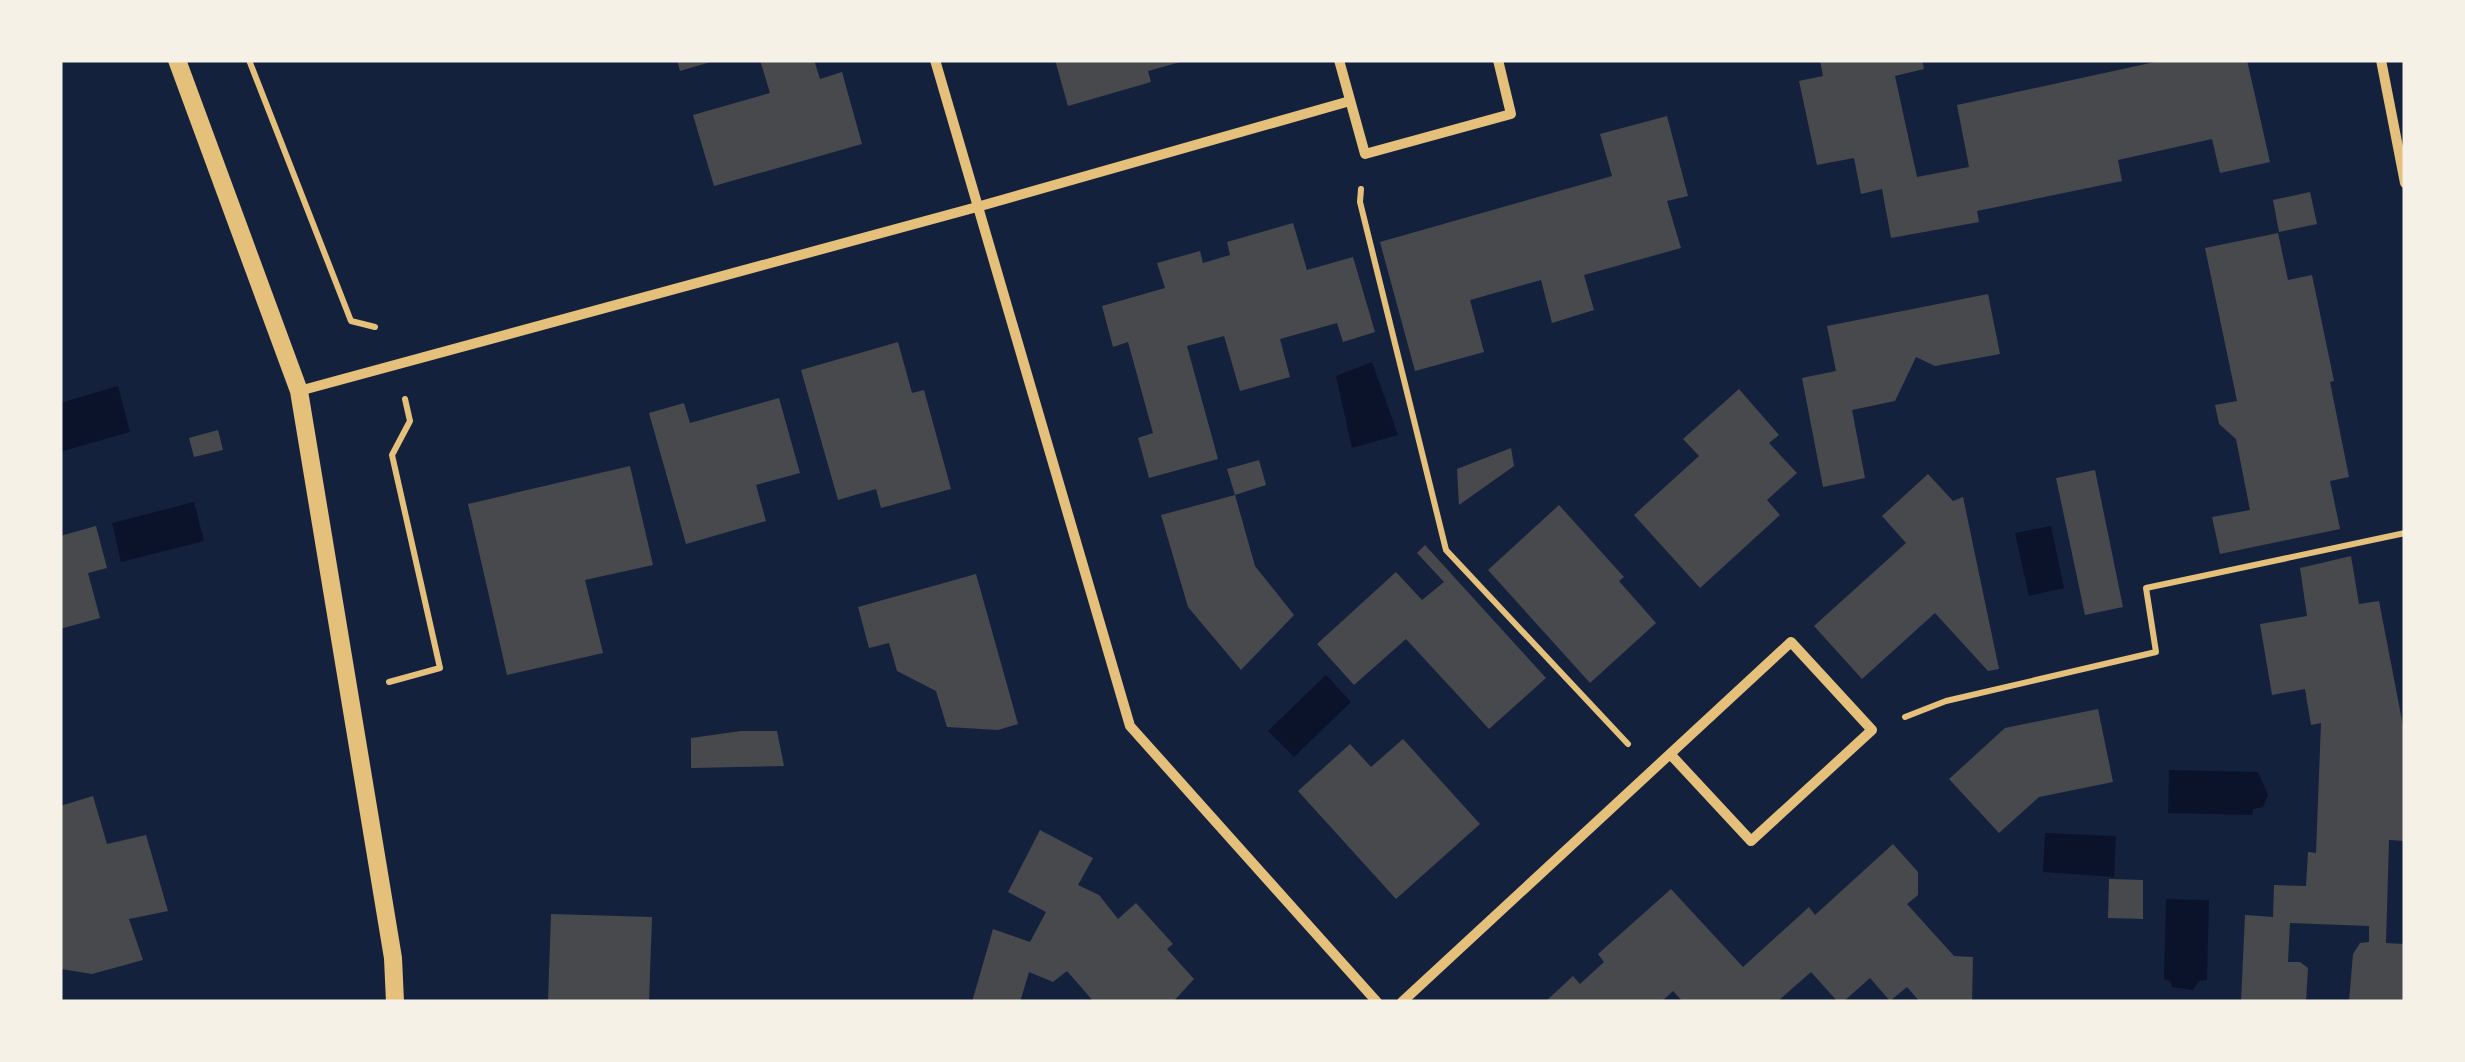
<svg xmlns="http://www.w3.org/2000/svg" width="2465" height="1062" viewBox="0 0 2465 1062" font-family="'Varela Round',sans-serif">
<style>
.water{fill:#0b132b}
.building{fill:#48494c}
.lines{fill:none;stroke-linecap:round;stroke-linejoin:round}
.path{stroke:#e5c07b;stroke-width:6}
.minor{stroke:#e5c07b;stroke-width:10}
.tertiary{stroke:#e5c07b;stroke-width:18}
</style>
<rect width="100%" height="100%" fill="#14213d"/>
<g class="water">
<path d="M 1372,362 L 1398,435 L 1352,448 L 1336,376 Z"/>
<path d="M 118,386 L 130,432 L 60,452 L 60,403 Z"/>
<path d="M 194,502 L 204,541 L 121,562 L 112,523 Z"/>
<path d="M 2051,526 L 2064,588 L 2029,596 L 2015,533 Z"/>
<path d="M 1326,675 L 1351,702 L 1294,757 L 1268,731 Z"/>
<path d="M 2169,770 L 2258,772 L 2268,795 L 2263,807 L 2253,809 L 2252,815 L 2168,813 Z"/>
<path d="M 2045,833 L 2116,836 L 2114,877 L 2043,872 Z"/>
<path d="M 2166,899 L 2209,900 L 2207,980 L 2199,981 L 2193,990 L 2172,987 L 2170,981 L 2164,979 Z"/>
</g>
<g class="building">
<path d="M 677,60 L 714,60 L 714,61 L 680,71 Z"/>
<path d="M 760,60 L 814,60 L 820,79 L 842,72 L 862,144 L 714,186 L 693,115 L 770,93 Z"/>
<path d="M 1055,60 L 1184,60 L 1184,61 L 1148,71 L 1151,82 L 1068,106 Z"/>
<path d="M 1820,60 L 1922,60 L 1924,69 L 1895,76 L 1917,177 L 1969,167 L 1957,105 L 2164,60 L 2247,60 L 2270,162 L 2220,173 L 2212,139 L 2118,160 L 2122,181 L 1977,211 L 1979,222 L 1891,238 L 1882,189 L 1861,194 L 1854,158 L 1817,165 L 1799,81 L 1823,76 Z"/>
<path d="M 1667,116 L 1688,196 L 1667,201 L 1681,248 L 1584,275 L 1594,310 L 1552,323 L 1541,280 L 1470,300 L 1484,352 L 1415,371 L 1380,242 L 1612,176 L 1600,134 Z"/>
<path d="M 2310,192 L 2317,224 L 2279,232 L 2273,200 Z"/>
<path d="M 1293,223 L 1307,270 L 1353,257 L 1375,332 L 1343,342 L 1337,323 L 1280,339 L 1290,377 L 1240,391 L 1224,336 L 1187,346 L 1218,459 L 1149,478 L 1138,438 L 1153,433 L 1128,342 L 1113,347 L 1102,306 L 1165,288 L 1157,263 L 1200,251 L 1203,263 L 1230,255 L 1227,242 Z"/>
<path d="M 2278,233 L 2288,280 L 2312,275 L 2334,381 L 2330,382 L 2349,477 L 2330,481 L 2340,529 L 2220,554 L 2212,517 L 2250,510 L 2236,439 L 2219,424 L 2215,405 L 2237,401 L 2205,248 Z"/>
<path d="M 1988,294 L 2000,354 L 1935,366 L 1916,357 L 1895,401 L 1852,410 L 1865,478 L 1823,487 L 1802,378 L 1836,371 L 1827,326 Z"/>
<path d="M 898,342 L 912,393 L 924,390 L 951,489 L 881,508 L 876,489 L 838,500 L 801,370 Z"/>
<path d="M 1739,389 L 1779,435 L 1769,443 L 1797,473 L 1767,500 L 1780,515 L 1700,588 L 1634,515 L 1699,456 L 1683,439 Z"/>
<path d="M 779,398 L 800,473 L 756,485 L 766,521 L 686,544 L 649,413 L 684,403 L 690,423 Z"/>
<path d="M 218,430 L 223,450 L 194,457 L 189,438 Z"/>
<path d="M 1511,448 L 1514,466 L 1459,505 L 1457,469 Z"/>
<path d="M 1259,460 L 1266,485 L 1235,495 L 1227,469 Z"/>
<path d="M 630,466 L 653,565 L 585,580 L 603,653 L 507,675 L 468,504 Z"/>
<path d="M 2095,470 L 2123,607 L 2085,615 L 2056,478 Z"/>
<path d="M 1928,474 L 1953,501 L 1963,497 L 1999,669 L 1988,671 L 1935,613 L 1862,679 L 1814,626 L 1906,543 L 1882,516 Z"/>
<path d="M 1235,495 L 1255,566 L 1294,615 L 1241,670 L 1188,607 L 1161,515 Z"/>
<path d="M 1559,505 L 1624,577 L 1619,581 L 1656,623 L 1590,683 L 1488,570 Z"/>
<path d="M 96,526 L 107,568 L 88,573 L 100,618 L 60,629 L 60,536 Z"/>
<path d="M 1425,545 L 1546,678 L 1489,729 L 1406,639 L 1354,685 L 1317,644 L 1396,572 L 1422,600 L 1444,582 L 1417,553 Z"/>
<path d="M 2351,556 L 2359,604 L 2379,601 L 2405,736 L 2405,841 L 2389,840 L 2386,943 L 2405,944 L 2405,1002 L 2349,1002 L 2353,954 L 2360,943 L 2369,942 L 2369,926 L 2290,923 L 2288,962 L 2300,962 L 2308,968 L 2306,1002 L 2241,1002 L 2245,915 L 2273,917 L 2274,885 L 2306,886 L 2308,852 L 2316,853 L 2321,723 L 2311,725 L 2305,689 L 2272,695 L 2260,624 L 2307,616 L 2300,568 Z"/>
<path d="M 976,574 L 1018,724 L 998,730 L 947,727 L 936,691 L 897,671 L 889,643 L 869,648 L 858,607 Z"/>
<path d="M 2098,709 L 2113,782 L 2039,797 L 1999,833 L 1949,779 L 2005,728 Z"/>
<path d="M 741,731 L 777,731 L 784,766 L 691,768 L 691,738 Z"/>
<path d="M 1403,739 L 1480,824 L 1396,899 L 1298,791 L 1350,744 L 1371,767 Z"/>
<path d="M 93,796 L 107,844 L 146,835 L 168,911 L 129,919 L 143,960 L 92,974 L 61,969 L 60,963 L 60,806 Z"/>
<path d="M 1040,830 L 1093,858 L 1078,885 L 1099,895 L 1118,919 L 1136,903 L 1173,944 L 1167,949 L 1194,979 L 1173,1002 L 1094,1002 L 1067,971 L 1053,982 L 1029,972 L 1020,1002 L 972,1002 L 993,929 L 1030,942 L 1046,912 L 1008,892 Z"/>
<path d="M 1893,844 L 1918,872 L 1918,895 L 1907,904 L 1954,956 L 1973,957 L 1972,1002 L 1920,1002 L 1907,987 L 1890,1001 L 1870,978 L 1843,1002 L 1838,1002 L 1811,972 L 1777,1002 L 1683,1002 L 1673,991 L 1661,1002 L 1545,1002 L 1573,976 L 1580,984 L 1604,962 L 1598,954 L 1671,889 L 1743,967 L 1809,907 L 1815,915 Z"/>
<path d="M 2109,879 L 2143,880 L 2143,919 L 2108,918 Z"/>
<path d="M 551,914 L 652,917 L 649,1002 L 548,1002 Z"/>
</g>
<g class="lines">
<g class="path">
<path d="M 249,60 L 351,321 L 375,327"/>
<path d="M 1361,189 L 1360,202 L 1446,550 L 1628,744"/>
<path d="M 389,682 L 440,668 L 392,455 L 410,421 L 405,399"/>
<path d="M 1905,717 L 1946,701 L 2156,652 L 2146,588 L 2405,533"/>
</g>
<g class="minor">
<path d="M 935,60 L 1130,726 L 1377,1002"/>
<path d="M 1339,60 L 1365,154 L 1511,114 L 1498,60"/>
<path d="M 2381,60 L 2405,183"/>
<path d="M 299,391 L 977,207 L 1350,101"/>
<path d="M 1402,1002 L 1791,642 L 1872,730 L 1751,841 L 1671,755"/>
</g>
<path class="tertiary" d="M 177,60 L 299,391 L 393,958 L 395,1002"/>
</g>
<rect width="2465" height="1062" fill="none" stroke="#f6f1e7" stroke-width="125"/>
</svg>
